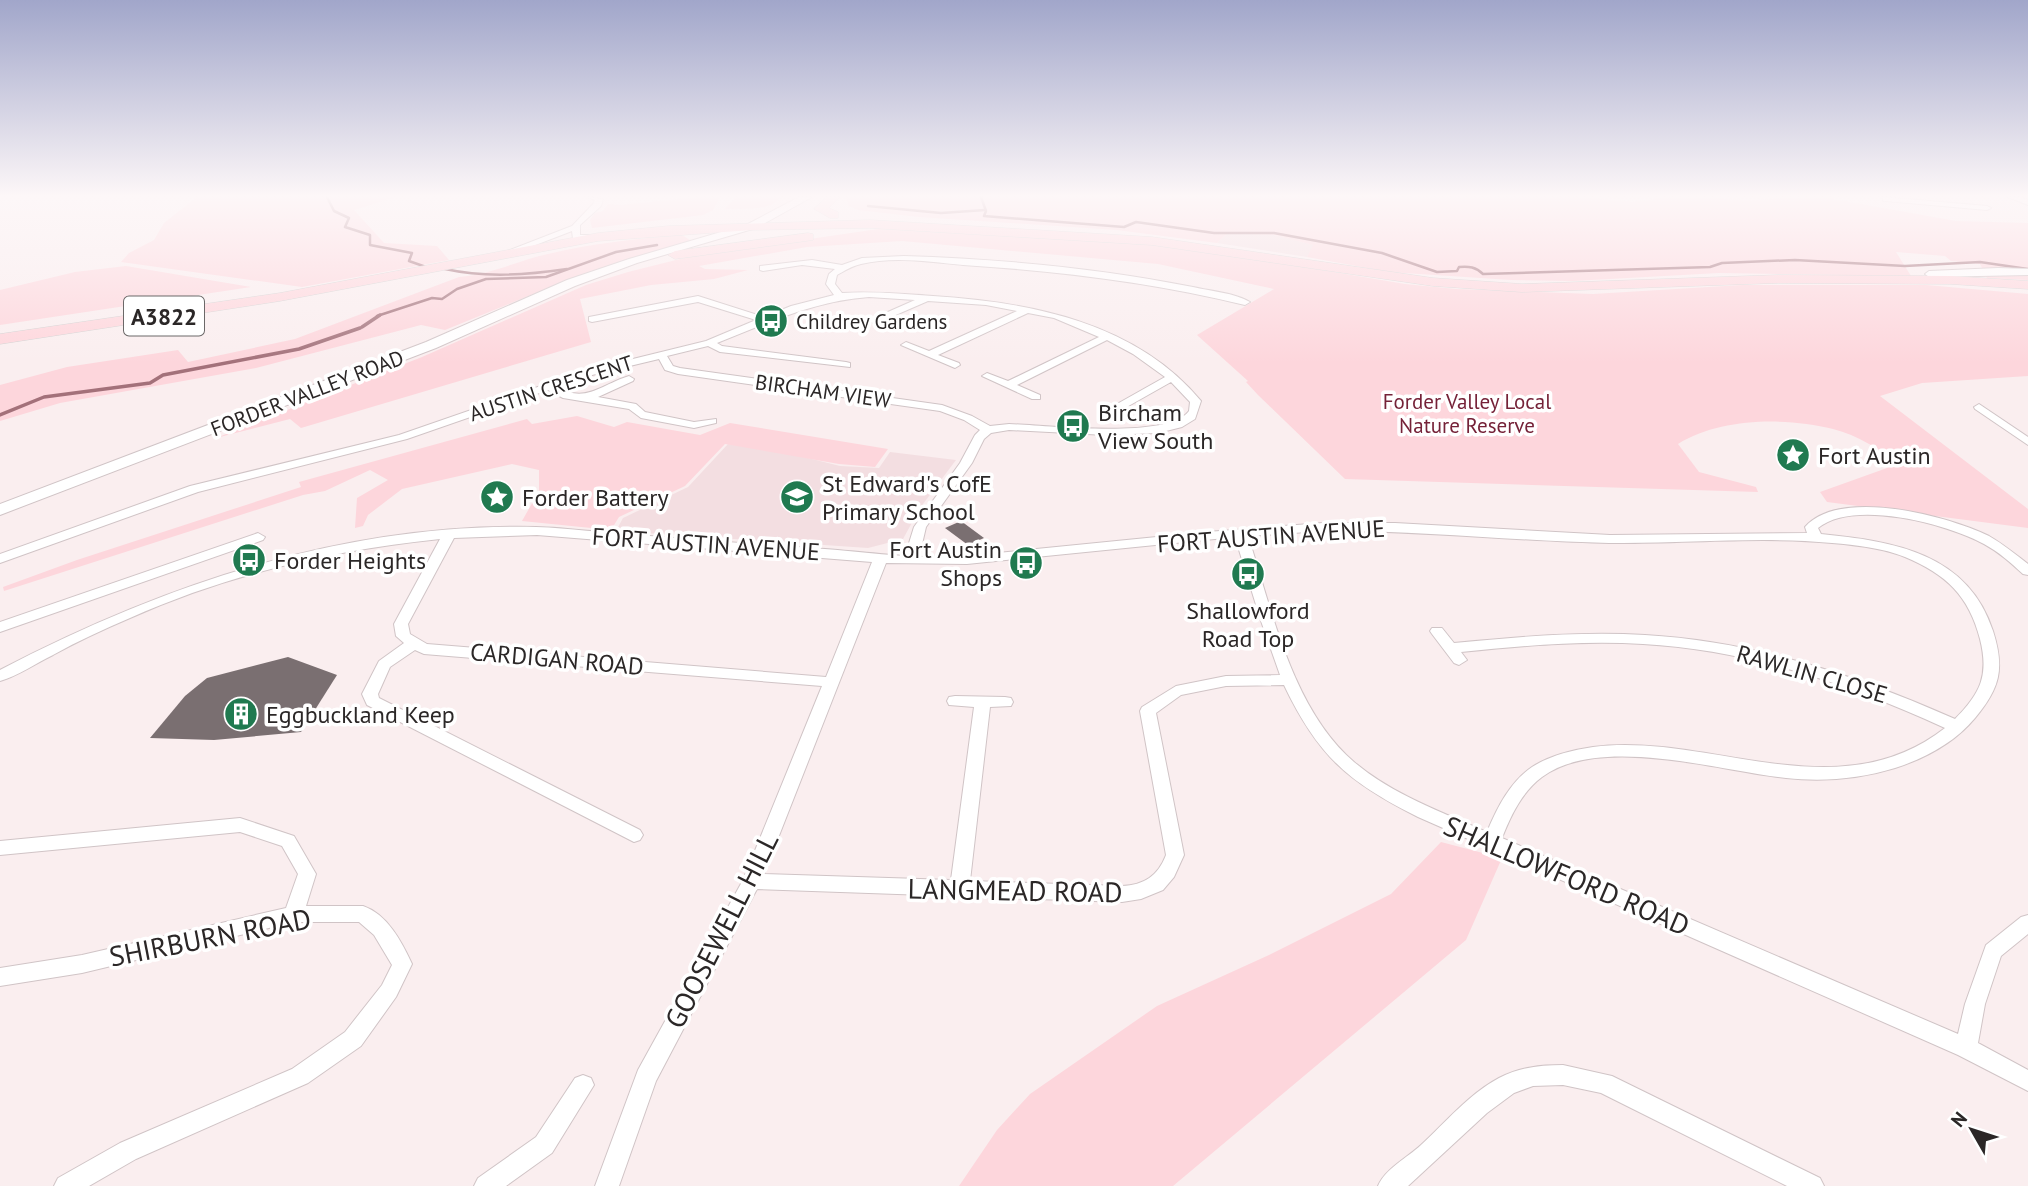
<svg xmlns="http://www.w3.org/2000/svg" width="2028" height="1186" viewBox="0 0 2028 1186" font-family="'PT Sans',sans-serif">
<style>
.built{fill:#f3dee1}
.green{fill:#fdd6dc}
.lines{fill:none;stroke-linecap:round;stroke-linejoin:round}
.stream-far1{stroke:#a3717a;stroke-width:2.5}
.stream{stroke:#a3717a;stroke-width:3.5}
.building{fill:#7a6f71}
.minor-casing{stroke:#d0c4c6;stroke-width:2}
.secondary-casing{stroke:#d0c4c6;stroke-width:2}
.primary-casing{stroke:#d0cfcf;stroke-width:1}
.minor{fill:#fff;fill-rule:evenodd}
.secondary{fill:#fff;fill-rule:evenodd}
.primary{fill:#fed6dc;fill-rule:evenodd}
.labels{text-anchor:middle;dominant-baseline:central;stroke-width:7;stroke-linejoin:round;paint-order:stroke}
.far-poi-label{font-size:21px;fill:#2b2727;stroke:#fff;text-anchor:start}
.far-street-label{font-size:21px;fill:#2b2727;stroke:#fff}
.far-park-label{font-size:21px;fill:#752238;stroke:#fff}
.shield{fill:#fff;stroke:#6b6868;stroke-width:2}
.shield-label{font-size:23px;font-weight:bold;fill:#2b2727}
.poi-label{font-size:24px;fill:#2b2727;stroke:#fff;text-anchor:start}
.street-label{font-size:24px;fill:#2b2727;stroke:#fff}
.near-street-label{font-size:28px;fill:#2b2727;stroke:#fff}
</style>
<rect width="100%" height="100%" fill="#faeeef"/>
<g class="built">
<path d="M 1228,233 L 1274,235 L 1314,245 L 1307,257 L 1217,243 Z"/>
<path d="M 728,444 L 796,455 L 840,466 L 879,468 L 890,452 L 956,460 L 920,508 L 903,539 L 868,548 L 616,531 L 623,518 L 688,487 Z"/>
</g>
<g class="green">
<path d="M 197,197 L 395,197 L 354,210 L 384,243 L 437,246 L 449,260 L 302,287 L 121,262 L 129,253 L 154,240 L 164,223 Z"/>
<path d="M 697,197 L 720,197 L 713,210 L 703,215 L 592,228 L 590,220 L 595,213 L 603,211 L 608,204 L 621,205 Z"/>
<path d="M 736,197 L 781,197 C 771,212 741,208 725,209 Z"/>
<path d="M 845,197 L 1578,197 L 1633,202 L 1669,197 L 1751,200 L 1821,197 L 1956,221 L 2028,223 L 2028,280 L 1987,278 L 1980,264 L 1951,261 L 1945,256 L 1896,252 L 1911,276 L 1719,273 L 1573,281 L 1511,280 L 1389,272 L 1307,257 L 1313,245 L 1274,235 L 1228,233 L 1217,243 L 1117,230 L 919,217 L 858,210 L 849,206 Z"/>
<path d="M 878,229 L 1149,244 L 1209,251 L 1405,284 L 1456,289 L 1593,294 L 1742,285 L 1926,285 L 2028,294 L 2028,376 L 1922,383 L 1880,396 L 2028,509 L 2028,528 L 1827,502 L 1820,492 L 1901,463 C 1879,450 1858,435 1833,429 C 1785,417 1720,418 1678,444 L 1699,472 L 1756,487 L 1758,492 L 1345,479 L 1258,395 L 1246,382 L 1248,381 L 1197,335 L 1274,289 L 1158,264 L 902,241 L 807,247 L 699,266 L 705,269 L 748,270 L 714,279 L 651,285 L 580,299 L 591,342 L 301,428 L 290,419 L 216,438 L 422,357 L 586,285 L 628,272 L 688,257 Z"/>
<path d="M 682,235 L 693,242 L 620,262 L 555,285 L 445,330 L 421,325 L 256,368 L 60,403 L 0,421 L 0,385 L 67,367 L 178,350 L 188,362 L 295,339 L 459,277 C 493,274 516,261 548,254 C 592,243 637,239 682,235 Z"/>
<path d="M 126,266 L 251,287 L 0,325 L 0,290 L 75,272 Z"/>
<path d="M 577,416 L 614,427 L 627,422 L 700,435 L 730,423 L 888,449 L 875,467 L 839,464 L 725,444 L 685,486 L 619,517 L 611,530 L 522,521 L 539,491 L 539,470 L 512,464 L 402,489 L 368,515 L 363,526 L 355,528 L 357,498 L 388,480 L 370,470 L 325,491 L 303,495 L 4,591 L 3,587 L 77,560 L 301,487 L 299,482 L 527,419 L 532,424 Z"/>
<path d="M 1441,842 L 1502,858 L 1466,940 L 1173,1186 L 959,1186 L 997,1130 L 1030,1094 L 1157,1006 L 1269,955 L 1391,894 Z"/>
</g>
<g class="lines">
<g class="stream-far1">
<path d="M 327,197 L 334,211 L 349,218 L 345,227 L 370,235 L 370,245 L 412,253 L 409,261 L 426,267"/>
<path d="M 981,197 L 986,211 L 984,216 L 1124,227 L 1136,222 L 1214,233 L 1274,233 L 1382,253 L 1437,272 L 1457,271 L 1459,267 C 1469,266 1476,267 1483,274 L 1710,267 L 1722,263 L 1795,260 L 1905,266 L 1980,262 L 2028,269"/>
<path d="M 868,206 L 941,213 L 985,210"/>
<path d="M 445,269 C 486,278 526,275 567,269"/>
<path d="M 377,316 L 432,298 L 442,299 L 457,289 L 486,279 L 546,277 L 616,252 L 657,245"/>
</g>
<g class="stream">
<path d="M 362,327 L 380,315"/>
<path d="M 0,415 L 44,397 L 150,383 L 163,375 L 299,349 L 360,328"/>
</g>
</g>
<g class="building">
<path d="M 961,521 L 984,538 L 968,545 L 945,528 Z"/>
<path d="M 288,657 L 337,675 L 301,732 L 214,740 L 150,738 L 185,696 L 207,678 Z"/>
</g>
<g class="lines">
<g class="minor-casing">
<g id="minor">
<path d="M 587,197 L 603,199 L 601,206 L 580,225 L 580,235 L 596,235 L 596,239 L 573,239 L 572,231 L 512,254 L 505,252 L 572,226 L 594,203 L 595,200 Z"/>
<path d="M 1883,197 L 1987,206 L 1991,208 L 1987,210 L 1886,201 L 1883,201 Z"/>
<path d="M 2008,197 L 2019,197 L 2028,200 L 2028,205 Z"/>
<path d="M 904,256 C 1000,259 1098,268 1193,287 C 1210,291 1235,293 1250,302 L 1245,305 C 1152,282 1058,271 963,265 C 930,262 894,256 861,264 C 852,266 844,271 837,275 L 835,284 L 842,293 C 873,291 902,294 933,296 C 1029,302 1136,322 1201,401 L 1195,419 L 1182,427 L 1158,433 L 1106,435 L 1009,430 L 991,433 L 984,439 L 972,463 L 926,527 L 919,557 L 967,556 L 1207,532 L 1323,523 L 1395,523 L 1610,535 L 1807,533 L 1805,527 C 1840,487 1948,516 1989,536 C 2003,544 2015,554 2028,564 L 2028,575 L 2023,574 C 2011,563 1999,552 1984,544 C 1947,524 1854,499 1818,528 L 1821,534 C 1893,541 1968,553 1993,631 C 2005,669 2000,688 1975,718 C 1955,742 1926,758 1895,768 C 1859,779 1823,782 1786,778 C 1719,771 1600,734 1542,777 C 1522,792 1511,815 1502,838 L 1958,1034 L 1965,1004 L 1986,945 L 2021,917 L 2028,915 L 2028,934 L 2001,956 L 1985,1004 L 1978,1043 L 2028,1070 L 2028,1091 L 1958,1055 L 1418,817 C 1348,782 1318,756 1284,685 L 1226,686 L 1181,695 L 1156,713 L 1184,855 L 1174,877 L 1163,890 L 1141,899 L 1122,902 L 757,889 L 656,1081 L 619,1186 L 595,1186 L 638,1070 L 743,880 L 822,686 L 424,654 L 415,650 L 390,667 L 378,694 L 379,698 L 640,830 L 643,835 L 640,840 L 634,842 L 367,705 L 362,694 L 379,661 L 404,643 L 396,636 L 394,624 L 440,539 C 334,550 228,574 130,618 C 104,629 78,641 53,655 C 36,663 18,676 0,681 L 0,670 C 167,583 346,523 536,527 C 570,528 603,533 637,535 C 695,540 753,544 811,548 C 843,550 874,554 905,556 L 914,527 L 960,463 L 975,435 L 980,430 L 964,420 L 940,411 L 678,374 L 665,370 L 659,359 L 592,375 L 557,387 C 586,404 602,384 629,376 L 634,379 L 633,381 L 598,397 L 636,404 L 645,412 L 694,422 L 716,419 L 716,423 L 694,428 L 641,418 L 629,409 L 563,398 L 548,390 L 407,439 L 198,492 L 0,563 L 0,554 L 190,486 L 399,435 L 584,371 L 706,341 L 756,320 L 698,302 L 592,322 L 589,321 L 589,317 L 698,296 L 764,317 L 791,306 L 834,295 L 826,284 L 829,274 L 835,269 L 802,265 L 763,271 L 760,270 L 760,266 L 812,260 L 842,265 L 862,258 ZM 869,297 L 915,300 L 872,319 L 870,321 L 875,324 L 928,301 L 986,305 L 1017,311 L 929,351 L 906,342 L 901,345 L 955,368 L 960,365 L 959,363 L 938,355 L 1028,313 L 1054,318 L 1099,337 L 1008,381 L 987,373 L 982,376 L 1032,399 L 1040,399 L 1040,395 L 1017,385 L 1107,340 L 1133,354 L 1165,377 L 1101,413 L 1101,417 L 1109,417 L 1171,382 L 1190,402 L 1189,411 C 1168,440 1045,425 1009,424 L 990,426 L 972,416 L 942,405 L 680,368 L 673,366 L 667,356 L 708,346 L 720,352 L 850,367 L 850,363 L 846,362 L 722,346 L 717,343 C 767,323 814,301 869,297 ZM 1323,531 C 1419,530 1514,541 1609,543 C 1684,544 1758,536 1832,543 C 1856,545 1883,548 1905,557 C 1946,574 1969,596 1980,639 C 1989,675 1981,693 1955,719 C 1856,675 1753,641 1645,635 C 1581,631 1517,637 1454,643 L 1442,628 L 1432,628 L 1430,631 L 1432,634 L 1454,663 L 1459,665 L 1467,660 L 1461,652 C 1521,646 1582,640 1643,644 C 1749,650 1849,684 1945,728 C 1837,812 1711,732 1593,747 C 1572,750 1549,756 1532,767 C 1510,782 1497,808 1487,832 C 1441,812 1392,794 1354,762 C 1292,709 1272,610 1248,536 ZM 537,535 L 872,562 L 826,677 L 427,644 L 410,634 L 408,624 L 454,538 ZM 1235,537 L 1261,621 L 1280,675 L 1226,676 L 1176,686 L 1142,707 L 1140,711 L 1166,855 C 1158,876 1144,885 1122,886 L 970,881 L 990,707 L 1011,706 L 1013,702 L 1011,698 L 1005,697 L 955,696 L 949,697 L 947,701 L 949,705 L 974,707 L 951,880 L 764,874 L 886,563 L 967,564 Z"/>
<path d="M 1998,268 L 2028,269 L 2028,275 L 1929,277 L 1925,274 L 1929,271 Z"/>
<path d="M 1979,404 L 2028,437 L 2028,445 L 1975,409 L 1974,407 Z"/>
<path d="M 258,533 L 265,537 L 263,540 L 0,632 L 0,622 Z"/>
<path d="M 240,818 L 294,836 L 316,874 L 306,906 L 363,906 C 387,914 402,942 412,964 L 396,997 L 361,1046 L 308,1083 L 136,1159 L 89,1186 L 54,1186 L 58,1178 L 120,1143 L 292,1069 L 345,1032 L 382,985 L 392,965 L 374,935 L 359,922 L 294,922 L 82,973 L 0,986 L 0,968 L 82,955 L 286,908 L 298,874 L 282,846 L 240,832 L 0,855 L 0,841 Z"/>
<path d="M 1563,1065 L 1612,1076 L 1820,1178 L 1824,1186 L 1787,1186 L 1601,1093 L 1563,1085 L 1533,1086 L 1514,1093 L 1487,1113 L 1408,1186 L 1378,1186 C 1385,1169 1407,1158 1421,1145 C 1446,1122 1469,1094 1499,1078 C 1520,1067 1541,1065 1563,1065 Z"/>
<path d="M 583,1075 L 591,1078 L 594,1085 L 552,1153 L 506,1186 L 474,1186 L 478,1178 L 536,1137 L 575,1078 Z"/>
</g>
</g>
<g class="secondary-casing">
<path id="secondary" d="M 799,197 L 812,197 L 756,228 L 637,263 L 575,286 L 436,348 L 0,515 L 0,504 L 426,342 L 567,280 L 629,259 L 748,224 Z"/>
</g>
<g class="primary-casing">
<g id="primary">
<path d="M 827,197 L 840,197 L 829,208 L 838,212 L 838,218 L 830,218 L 814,209 Z"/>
<path d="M 870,220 L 1152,237 L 1433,278 L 1522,284 L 1778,275 L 1950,276 L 2028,281 L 2028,289 L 1950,284 L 1778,283 L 1522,292 L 1433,286 L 1152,245 L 870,228 L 752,230 L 598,241 L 280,301 L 0,344 L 0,334 L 280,293 L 598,233 L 668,226 Z"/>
<path d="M 808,233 L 813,234 L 813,240 L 675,259 L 668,255 L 675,251 Z"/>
</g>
</g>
<use href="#minor" class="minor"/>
<use href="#secondary" class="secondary"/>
<use href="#primary" class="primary"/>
</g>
<linearGradient id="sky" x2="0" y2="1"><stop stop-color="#a1a6ca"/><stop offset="0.54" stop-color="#fdf7f8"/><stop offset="1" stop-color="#fdf7f8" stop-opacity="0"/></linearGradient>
<rect width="2028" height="363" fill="url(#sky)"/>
<defs>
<g id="bus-disc" transform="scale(1.75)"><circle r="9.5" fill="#207a50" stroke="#fff"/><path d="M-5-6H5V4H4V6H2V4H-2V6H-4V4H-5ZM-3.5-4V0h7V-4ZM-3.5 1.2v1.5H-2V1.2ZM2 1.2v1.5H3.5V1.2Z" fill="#fff"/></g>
<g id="sight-disc" transform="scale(1.75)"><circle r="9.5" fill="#207a50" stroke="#fff"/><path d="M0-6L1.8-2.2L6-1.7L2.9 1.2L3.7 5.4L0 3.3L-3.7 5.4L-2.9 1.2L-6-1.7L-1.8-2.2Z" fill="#fff"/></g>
<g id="school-disc" transform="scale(1.75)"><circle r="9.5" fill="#207a50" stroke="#fff"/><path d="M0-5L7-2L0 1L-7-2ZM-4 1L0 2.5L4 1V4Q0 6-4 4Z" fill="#fff"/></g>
<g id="building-disc" transform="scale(1.75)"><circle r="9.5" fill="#207a50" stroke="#fff"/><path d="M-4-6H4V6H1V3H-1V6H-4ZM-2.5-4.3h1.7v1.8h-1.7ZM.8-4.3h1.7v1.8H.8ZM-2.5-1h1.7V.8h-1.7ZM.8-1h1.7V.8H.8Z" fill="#fff"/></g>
</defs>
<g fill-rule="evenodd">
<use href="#bus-disc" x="771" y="321"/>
<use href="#bus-disc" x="1073" y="426"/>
<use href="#sight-disc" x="1793" y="455"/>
<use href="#sight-disc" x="497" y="497"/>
<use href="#school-disc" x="797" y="497"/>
<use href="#bus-disc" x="249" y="560"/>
<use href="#bus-disc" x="1026" y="563"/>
<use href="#bus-disc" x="1248" y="574"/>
<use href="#building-disc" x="241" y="714"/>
</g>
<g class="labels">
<g class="far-poi-label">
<text x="796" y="321">Childrey Gardens</text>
</g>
<g class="far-street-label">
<text transform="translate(551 388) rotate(-18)">AUSTIN CRESCENT</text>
<text transform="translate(823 391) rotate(8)">BIRCHAM VIEW</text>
<text transform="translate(307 393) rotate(-21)">FORDER VALLEY ROAD</text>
</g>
<g class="far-park-label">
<text x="1467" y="401">Forder Valley Local<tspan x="1467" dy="24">Nature Reserve</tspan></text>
</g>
<rect class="shield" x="124" y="296.5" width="80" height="39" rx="5"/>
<g class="shield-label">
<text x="164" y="316">A3822</text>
</g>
<g class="poi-label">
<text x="1098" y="412">Bircham<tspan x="1098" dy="28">View South</tspan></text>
<text x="1818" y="455">Fort Austin</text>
<text x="822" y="483">St Edward's CofE<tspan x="822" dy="28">Primary School</tspan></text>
<text x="522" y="497">Forder Battery</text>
<text x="1002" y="549" text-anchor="end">Fort Austin<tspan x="1002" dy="28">Shops</tspan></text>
<text x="274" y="560">Forder Heights</text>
<text x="1248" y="610" text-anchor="middle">Shallowford<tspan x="1248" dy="28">Road Top</tspan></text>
<text x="266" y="714">Eggbuckland Keep</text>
</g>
<g class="street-label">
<text transform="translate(1271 536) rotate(-4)">FORT AUSTIN AVENUE</text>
<text transform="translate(706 544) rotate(4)">FORT AUSTIN AVENUE</text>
<text transform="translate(557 659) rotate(5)">CARDIGAN ROAD</text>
<text transform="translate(1812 674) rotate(16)">RAWLIN CLOSE</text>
</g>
<g class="near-street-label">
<text transform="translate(1567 875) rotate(23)">SHALLOWFORD ROAD</text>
<text transform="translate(1015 890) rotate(1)">LANGMEAD ROAD</text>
<text transform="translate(721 930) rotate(-63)">GOOSEWELL HILL</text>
<text transform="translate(210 937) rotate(-11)">SHIRBURN ROAD</text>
</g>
</g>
<g transform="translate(1972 1130) rotate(309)" stroke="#ffffff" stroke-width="5" paint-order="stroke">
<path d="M0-5L12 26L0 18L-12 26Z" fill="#2b2727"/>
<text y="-10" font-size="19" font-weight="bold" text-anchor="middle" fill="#2b2727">N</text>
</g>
</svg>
